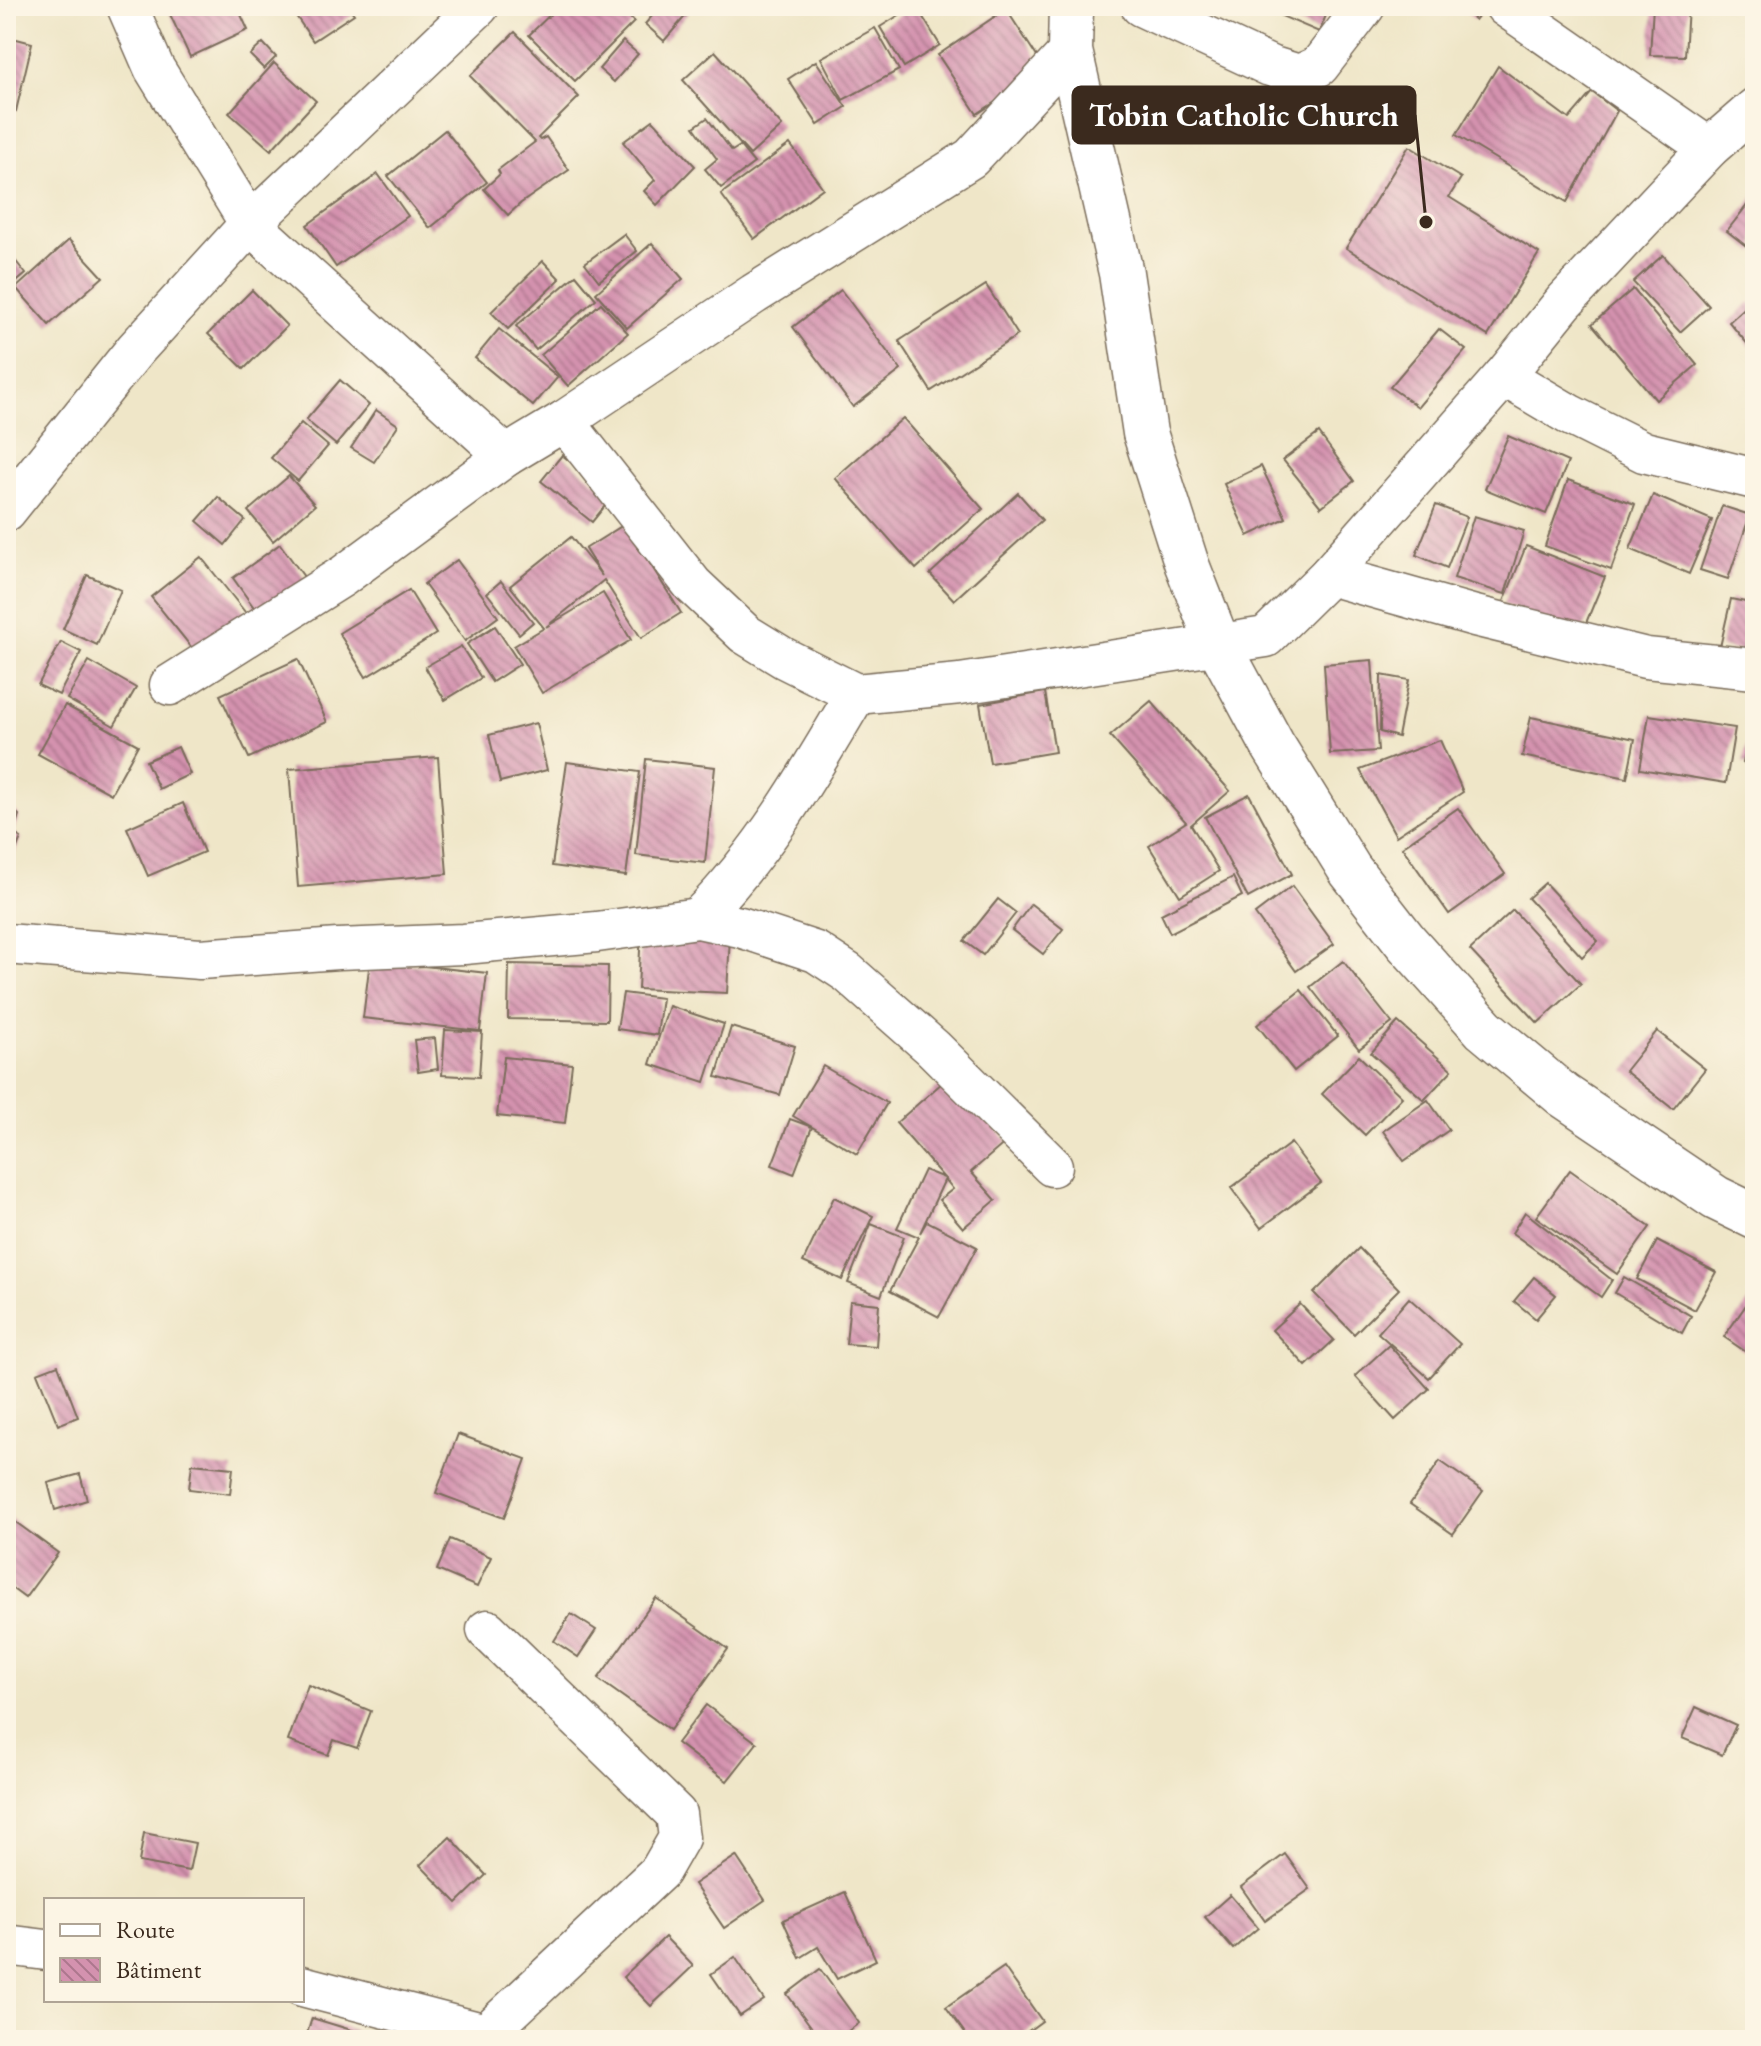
<svg xmlns="http://www.w3.org/2000/svg" width="1761" height="2046" viewBox="0 0 1761 2046" font-family="'EB Garamond',serif">
<style>
.building{fill:url(#building-back-hatch)}
.lines{fill:none;stroke-linecap:round;stroke-linejoin:round}
.minor-casing{stroke:#7a6c5a;stroke-width:43}
.major-casing{stroke:#7a6c5a;stroke-width:47}
.minor{stroke:#fff;stroke-width:40}
.major{stroke:#fff;stroke-width:44}
.leader{fill:none;stroke:#3b2a1e;stroke-width:3}
.callout-dot{fill:#3b2a1e;stroke:#fcf5e5;stroke-width:3}
.callout{fill:#3b2a1e;stroke:#3b2a1e;stroke-width:3}
.callout-label{font-size:32px;text-anchor:middle;font-weight:bold;fill:#fff}
</style>
<defs>
<pattern id="building-back-hatch" width="6" height="6" patternUnits="userSpaceOnUse" patternTransform="scale(2)"><rect width="6" height="6" fill="#d492af"/><path d="M-1 5l2 2M0 0l6 6M5-1l2 2" fill="none" stroke="#ad778e"/></pattern>
</defs>
<rect width="100%" height="100%" fill="#fcf5e5"/>
<filter id="ink" filterUnits="userSpaceOnUse"><feTurbulence type="fractalNoise" baseFrequency=".0125" numOctaves="2"/><feDisplacementMap in="SourceGraphic" scale="16" xChannelSelector="R" yChannelSelector="G"/><feConvolveMatrix kernelMatrix="1 2 1 2 8 2 1 2 1" color-interpolation-filters="sRGB"/></filter>
<filter id="wash" filterUnits="userSpaceOnUse"><feTurbulence type="fractalNoise" baseFrequency=".006" numOctaves="4" result="noise"/><feDisplacementMap in="SourceGraphic" scale="32" xChannelSelector="R" yChannelSelector="G"/><feGaussianBlur stdDeviation="1.8" result="paint"/><feColorMatrix in="noise" values="0 0 0 0 0 0 0 0 0 0 0 0 0 0 0 0 0 1.4 0 .05"/><feComposite in="paint" operator="in"/></filter>
<g filter="url(#wash)">
<rect width="100%" height="100%" fill="#efe6c8"/>
<g id="blocks">
<g class="building">
<path d="M 166,6 L 237,6 L 248,30 L 190,57 Z"/>
<path d="M 304,6 L 348,6 L 354,14 L 313,41 L 294,13 Z"/>
<path d="M 559,6 L 619,6 L 634,22 L 575,81 L 529,35 Z"/>
<path d="M 661,6 L 694,6 L 664,41 L 645,24 Z"/>
<path d="M 914,6 L 916,6 L 940,45 L 904,67 L 880,27 Z"/>
<path d="M 1258,6 L 1330,6 L 1319,32 Z"/>
<path d="M 1459,6 L 1486,6 L 1475,20 Z"/>
<path d="M 1653,6 L 1688,6 L 1685,56 L 1650,55 Z"/>
<path d="M 1006,9 L 1045,69 L 977,114 L 938,55 Z"/>
<path d="M 875,28 L 899,70 L 843,100 L 821,58 Z"/>
<path d="M 515,32 L 579,97 L 538,138 L 540,140 L 546,137 L 569,170 L 521,203 L 508,215 L 484,189 L 500,174 L 498,170 L 535,142 L 470,76 Z"/>
<path d="M 9,37 L 32,43 L 16,111 L 6,109 L 6,48 Z"/>
<path d="M 623,41 L 638,54 L 614,82 L 599,69 Z"/>
<path d="M 263,43 L 276,57 L 264,69 L 250,55 Z"/>
<path d="M 715,51 L 782,126 L 750,155 L 683,80 Z"/>
<path d="M 816,61 L 846,107 L 818,125 L 788,79 Z"/>
<path d="M 274,63 L 316,101 L 271,150 L 229,113 Z"/>
<path d="M 1498,66 L 1569,119 L 1592,92 L 1617,111 L 1567,202 L 1456,135 Z"/>
<path d="M 707,118 L 732,151 L 740,146 L 754,163 L 721,188 L 705,169 L 717,159 L 694,127 Z"/>
<path d="M 653,120 L 695,166 L 657,205 L 644,191 L 655,180 L 623,142 Z"/>
<path d="M 445,130 L 487,182 L 430,228 L 388,176 Z"/>
<path d="M 790,144 L 823,188 L 754,239 L 721,194 Z"/>
<path d="M 1409,146 L 1461,178 L 1449,197 L 1539,253 L 1488,336 L 1346,248 Z"/>
<path d="M 378,174 L 408,216 L 336,267 L 307,225 Z"/>
<path d="M 1755,195 L 1755,253 L 1727,231 Z"/>
<path d="M 624,234 L 637,251 L 599,281 L 585,263 Z"/>
<path d="M 69,240 L 103,277 L 49,325 L 16,288 Z"/>
<path d="M 652,243 L 683,279 L 627,328 L 596,293 Z"/>
<path d="M 6,249 L 26,274 L 8,289 L 6,286 Z"/>
<path d="M 1663,255 L 1709,306 L 1680,332 L 1633,282 Z"/>
<path d="M 543,261 L 560,279 L 508,329 L 491,312 Z"/>
<path d="M 576,275 L 596,299 L 536,350 L 516,326 Z"/>
<path d="M 986,285 L 1018,335 L 931,391 L 899,341 Z"/>
<path d="M 1633,289 L 1697,365 L 1656,400 L 1592,324 Z"/>
<path d="M 252,290 L 287,326 L 244,369 L 208,334 Z"/>
<path d="M 841,290 L 901,370 L 853,407 L 793,327 Z"/>
<path d="M 601,303 L 628,333 L 568,386 L 541,355 Z"/>
<path d="M 1750,303 L 1755,309 L 1755,353 L 1729,322 Z"/>
<path d="M 499,329 L 558,377 L 533,406 L 475,358 Z"/>
<path d="M 1439,329 L 1466,350 L 1418,407 L 1390,387 Z"/>
<path d="M 340,380 L 369,405 L 336,445 L 306,420 Z"/>
<path d="M 376,410 L 398,425 L 374,462 L 351,448 Z"/>
<path d="M 903,418 L 983,509 L 916,569 L 835,478 Z"/>
<path d="M 301,423 L 328,446 L 298,481 L 271,458 Z"/>
<path d="M 1319,433 L 1354,481 L 1321,507 L 1283,460 Z"/>
<path d="M 1508,436 L 1568,462 L 1546,514 L 1485,489 Z"/>
<path d="M 562,455 L 613,496 L 592,522 L 541,481 Z"/>
<path d="M 1261,466 L 1286,518 L 1248,536 L 1224,484 Z"/>
<path d="M 289,476 L 315,505 L 273,541 L 248,511 Z"/>
<path d="M 1568,480 L 1635,504 L 1611,570 L 1545,546 Z"/>
<path d="M 1018,493 L 1042,520 L 954,600 L 930,574 Z"/>
<path d="M 1653,495 L 1712,520 L 1689,574 L 1630,549 Z"/>
<path d="M 218,497 L 245,520 L 225,545 L 197,521 Z"/>
<path d="M 1436,505 L 1467,517 L 1447,568 L 1416,555 Z"/>
<path d="M 1722,506 L 1750,515 L 1728,579 L 1700,570 Z"/>
<path d="M 1474,516 L 1524,531 L 1505,594 L 1454,578 Z"/>
<path d="M 625,524 L 681,613 L 641,638 L 604,580 L 546,627 L 603,593 L 631,640 L 542,693 L 514,646 L 544,628 L 510,586 L 571,537 L 602,576 L 585,549 Z"/>
<path d="M 280,544 L 307,581 L 260,616 L 233,578 Z"/>
<path d="M 1526,546 L 1605,577 L 1581,635 L 1503,604 Z"/>
<path d="M 201,557 L 249,617 L 200,658 L 151,597 Z"/>
<path d="M 457,560 L 498,617 L 465,641 L 424,584 Z"/>
<path d="M 87,575 L 121,590 L 97,645 L 63,629 Z"/>
<path d="M 501,581 L 533,622 L 519,634 L 487,593 Z"/>
<path d="M 409,590 L 436,634 L 366,677 L 339,633 Z"/>
<path d="M 1731,599 L 1755,604 L 1755,654 L 1720,647 Z"/>
<path d="M 495,626 L 520,664 L 492,682 L 467,644 Z"/>
<path d="M 61,642 L 81,652 L 59,695 L 38,685 Z"/>
<path d="M 461,646 L 481,678 L 445,700 L 425,667 Z"/>
<path d="M 298,659 L 327,722 L 249,758 L 220,695 Z"/>
<path d="M 1372,660 L 1378,751 L 1330,754 L 1324,664 Z"/>
<path d="M 89,661 L 136,688 L 114,726 L 67,699 Z"/>
<path d="M 1381,675 L 1409,680 L 1398,737 L 1380,732 Z"/>
<path d="M 1045,692 L 1055,752 L 990,763 L 980,704 Z"/>
<path d="M 1151,701 L 1230,791 L 1191,825 L 1219,871 L 1180,896 L 1149,846 L 1186,822 L 1110,736 Z"/>
<path d="M 65,705 L 138,745 L 111,794 L 38,754 Z"/>
<path d="M 1754,712 L 1755,712 L 1755,765 L 1743,763 Z"/>
<path d="M 1649,715 L 1735,728 L 1726,783 L 1640,769 Z"/>
<path d="M 1531,717 L 1635,739 L 1627,778 L 1522,756 Z"/>
<path d="M 536,723 L 547,770 L 500,782 L 489,735 Z"/>
<path d="M 1440,740 L 1463,792 L 1396,836 L 1360,770 Z"/>
<path d="M 178,747 L 190,774 L 159,789 L 146,761 Z"/>
<path d="M 438,757 L 447,874 L 298,887 L 289,769 Z"/>
<path d="M 646,759 L 715,767 L 705,863 L 636,855 Z"/>
<path d="M 567,762 L 640,772 L 626,876 L 552,866 Z"/>
<path d="M 1249,794 L 1292,874 L 1248,898 L 1205,817 Z"/>
<path d="M 6,803 L 19,815 L 13,833 L 21,838 L 12,859 L 6,856 Z"/>
<path d="M 183,803 L 204,852 L 148,876 L 127,828 Z"/>
<path d="M 1458,808 L 1505,874 L 1449,914 L 1402,847 Z"/>
<path d="M 1233,877 L 1242,896 L 1170,933 L 1161,914 Z"/>
<path d="M 1545,883 L 1598,941 L 1582,957 L 1528,898 Z"/>
<path d="M 1292,886 L 1334,944 L 1296,971 L 1255,914 Z"/>
<path d="M 998,899 L 1016,913 L 983,955 L 964,941 Z"/>
<path d="M 1031,904 L 1063,929 L 1043,954 L 1012,930 Z"/>
<path d="M 1513,910 L 1581,984 L 1538,1023 L 1470,950 Z"/>
<path d="M 641,931 L 730,936 L 727,993 L 638,989 Z"/>
<path d="M 370,960 L 487,973 L 480,1031 L 363,1018 Z"/>
<path d="M 1343,961 L 1392,1023 L 1359,1049 L 1310,987 Z"/>
<path d="M 509,964 L 608,966 L 607,1021 L 508,1019 Z"/>
<path d="M 1301,990 L 1338,1036 L 1294,1071 L 1257,1025 Z"/>
<path d="M 623,993 L 662,998 L 657,1035 L 617,1029 Z"/>
<path d="M 669,1006 L 724,1024 L 705,1082 L 650,1064 Z"/>
<path d="M 1398,1022 L 1452,1070 L 1424,1100 L 1371,1053 Z"/>
<path d="M 731,1027 L 795,1046 L 780,1095 L 716,1077 Z"/>
<path d="M 445,1030 L 482,1032 L 479,1077 L 442,1075 Z"/>
<path d="M 1657,1031 L 1705,1069 L 1673,1109 L 1625,1071 Z"/>
<path d="M 435,1038 L 438,1069 L 418,1072 L 414,1040 Z"/>
<path d="M 1359,1056 L 1402,1097 L 1365,1135 L 1322,1094 Z"/>
<path d="M 504,1057 L 572,1064 L 565,1123 L 497,1116 Z"/>
<path d="M 823,1066 L 887,1103 L 857,1154 L 812,1127 L 794,1174 L 772,1165 L 790,1119 L 812,1127 L 793,1116 Z"/>
<path d="M 950,1076 L 1007,1141 L 971,1172 L 996,1200 L 963,1228 L 939,1200 L 953,1189 L 945,1179 L 920,1233 L 927,1221 L 977,1247 L 939,1317 L 890,1291 L 919,1237 L 897,1228 L 924,1170 L 944,1178 L 896,1123 Z"/>
<path d="M 1428,1100 L 1449,1130 L 1404,1161 L 1383,1131 Z"/>
<path d="M 1291,1143 L 1321,1183 L 1261,1228 L 1231,1188 Z"/>
<path d="M 1570,1170 L 1650,1227 L 1617,1274 L 1536,1217 Z"/>
<path d="M 834,1197 L 873,1216 L 842,1280 L 803,1262 Z"/>
<path d="M 1525,1212 L 1612,1280 L 1601,1297 L 1512,1233 Z"/>
<path d="M 871,1224 L 904,1237 L 881,1296 L 848,1283 Z"/>
<path d="M 1657,1241 L 1716,1272 L 1695,1310 L 1637,1279 Z"/>
<path d="M 1359,1248 L 1399,1289 L 1354,1334 L 1314,1293 Z"/>
<path d="M 1534,1277 L 1556,1295 L 1536,1319 L 1514,1301 Z"/>
<path d="M 1624,1277 L 1691,1316 L 1682,1333 L 1615,1293 Z"/>
<path d="M 1755,1292 L 1755,1358 L 1724,1337 Z"/>
<path d="M 1409,1298 L 1460,1344 L 1429,1378 L 1378,1333 Z"/>
<path d="M 850,1301 L 879,1304 L 876,1346 L 846,1344 Z"/>
<path d="M 1300,1304 L 1334,1340 L 1306,1366 L 1272,1330 Z"/>
<path d="M 1389,1345 L 1429,1389 L 1395,1420 L 1355,1376 Z"/>
<path d="M 58,1365 L 78,1417 L 58,1425 L 37,1373 Z"/>
<path d="M 458,1434 L 526,1459 L 504,1518 L 436,1493 Z"/>
<path d="M 1440,1461 L 1483,1491 L 1453,1534 L 1410,1504 Z"/>
<path d="M 192,1464 L 233,1468 L 230,1494 L 189,1489 Z"/>
<path d="M 80,1474 L 87,1500 L 55,1510 L 48,1483 Z"/>
<path d="M 6,1515 L 58,1553 L 25,1598 L 6,1584 Z"/>
<path d="M 450,1539 L 491,1557 L 477,1587 L 437,1570 Z"/>
<path d="M 656,1598 L 728,1649 L 670,1730 L 598,1679 Z"/>
<path d="M 571,1614 L 596,1630 L 578,1657 L 554,1641 Z"/>
<path d="M 308,1685 L 371,1711 L 357,1748 L 334,1740 L 328,1755 L 288,1741 Z"/>
<path d="M 706,1705 L 757,1743 L 727,1781 L 677,1743 Z"/>
<path d="M 1696,1707 L 1736,1725 L 1722,1755 L 1682,1738 Z"/>
<path d="M 144,1833 L 195,1843 L 189,1871 L 139,1862 Z"/>
<path d="M 450,1837 L 486,1875 L 457,1903 L 420,1865 Z"/>
<path d="M 1285,1854 L 1310,1889 L 1265,1921 L 1241,1887 Z"/>
<path d="M 736,1856 L 765,1900 L 724,1928 L 694,1884 Z"/>
<path d="M 845,1892 L 876,1960 L 837,1979 L 818,1947 L 800,1958 L 783,1920 Z"/>
<path d="M 1230,1895 L 1258,1928 L 1233,1949 L 1205,1917 Z"/>
<path d="M 665,1937 L 693,1966 L 651,2006 L 623,1977 Z"/>
<path d="M 735,1957 L 764,2000 L 740,2016 L 711,1974 Z"/>
<path d="M 1004,1967 L 1042,2021 L 1016,2040 L 970,2040 L 946,2007 Z"/>
<path d="M 820,1969 L 859,2023 L 836,2040 L 821,2040 L 787,1994 Z"/>
<path d="M 312,2018 L 381,2039 L 381,2040 L 305,2040 Z"/>
</g>
</g>
</g>
<g filter="url(#ink)">
<use href="#blocks" fill-opacity="0" stroke="#7a6c5a" stroke-width="2"/>
<g class="lines">
<g class="minor-casing">
<g id="minor">
<path d="M 127,6 L 154,68 L 250,224 L 506,456"/>
<path d="M 1141,6 L 1270,66 L 1299,75 L 1319,66 L 1365,6"/>
<path d="M 1505,6 L 1709,148"/>
<path d="M 1504,376 L 1570,415 L 1644,452 L 1755,479"/>
<path d="M 564,421 L 693,585 L 745,634 L 784,658 L 856,694 L 960,684 L 1266,637 L 1329,575 L 1504,376 L 1564,302 L 1709,148 L 1755,108"/>
<path d="M 6,511 L 135,350 L 250,224 L 479,6"/>
<path d="M 1329,575 L 1475,616 L 1646,658 L 1755,669"/>
<path d="M 170,685 L 343,576 L 506,456 L 564,421 L 754,294 L 971,158 L 1070,51"/>
<path d="M 698,918 C 764,852 809,774 856,694"/>
<path d="M 6,944 L 200,959 L 338,949 L 464,944 L 597,932 L 698,918 L 740,927 L 816,952 L 848,973 L 933,1048 L 1052,1166"/>
<path d="M 6,1945 L 46,1950"/>
<path d="M 302,1986 L 486,2034 L 499,2040"/>
<path d="M 486,2034 L 660,1871 L 679,1838 L 676,1814 L 487,1630"/>
</g>
</g>
<g class="major-casing">
<path id="major" d="M 1071,6 L 1070,51 L 1121,273 L 1145,433 L 1187,565 L 1218,644 L 1272,744 L 1350,870 L 1406,942 L 1484,1029 L 1563,1095 L 1716,1198 L 1755,1217"/>
</g>
<use href="#minor" class="minor"/>
<use href="#major" class="major"/>
</g>
</g>
<path class="leader" d="M1426 222L1415 115"/>
<circle class="callout-dot" cx="1426" cy="222" r="8"/>
<rect class="callout" x="1073" y="87" width="342" height="56" rx="8"/>
<g class="callout-label">
<text x="1244" y="126">Tobin Catholic Church</text>
</g>
<rect width="1761" height="2046" fill="none" stroke="#fcf5e5" stroke-width="32"/>
<rect x="44" y="1898" width="260" height="104" fill="#fcf5e5" stroke="#afa495" stroke-width="2"/>
<rect x="60" y="1924" width="40" height="12" fill="#ffffff" stroke="#afa495" stroke-width="2"/>
<text x="116" y="1938" font-size="24" fill="#3b2a1e">Route</text>
<rect x="60" y="1958" width="40" height="24" fill="url(#building-back-hatch)" stroke="#afa495" stroke-width="2"/>
<text x="116" y="1978" font-size="24" fill="#3b2a1e">Bâtiment</text>
</svg>
